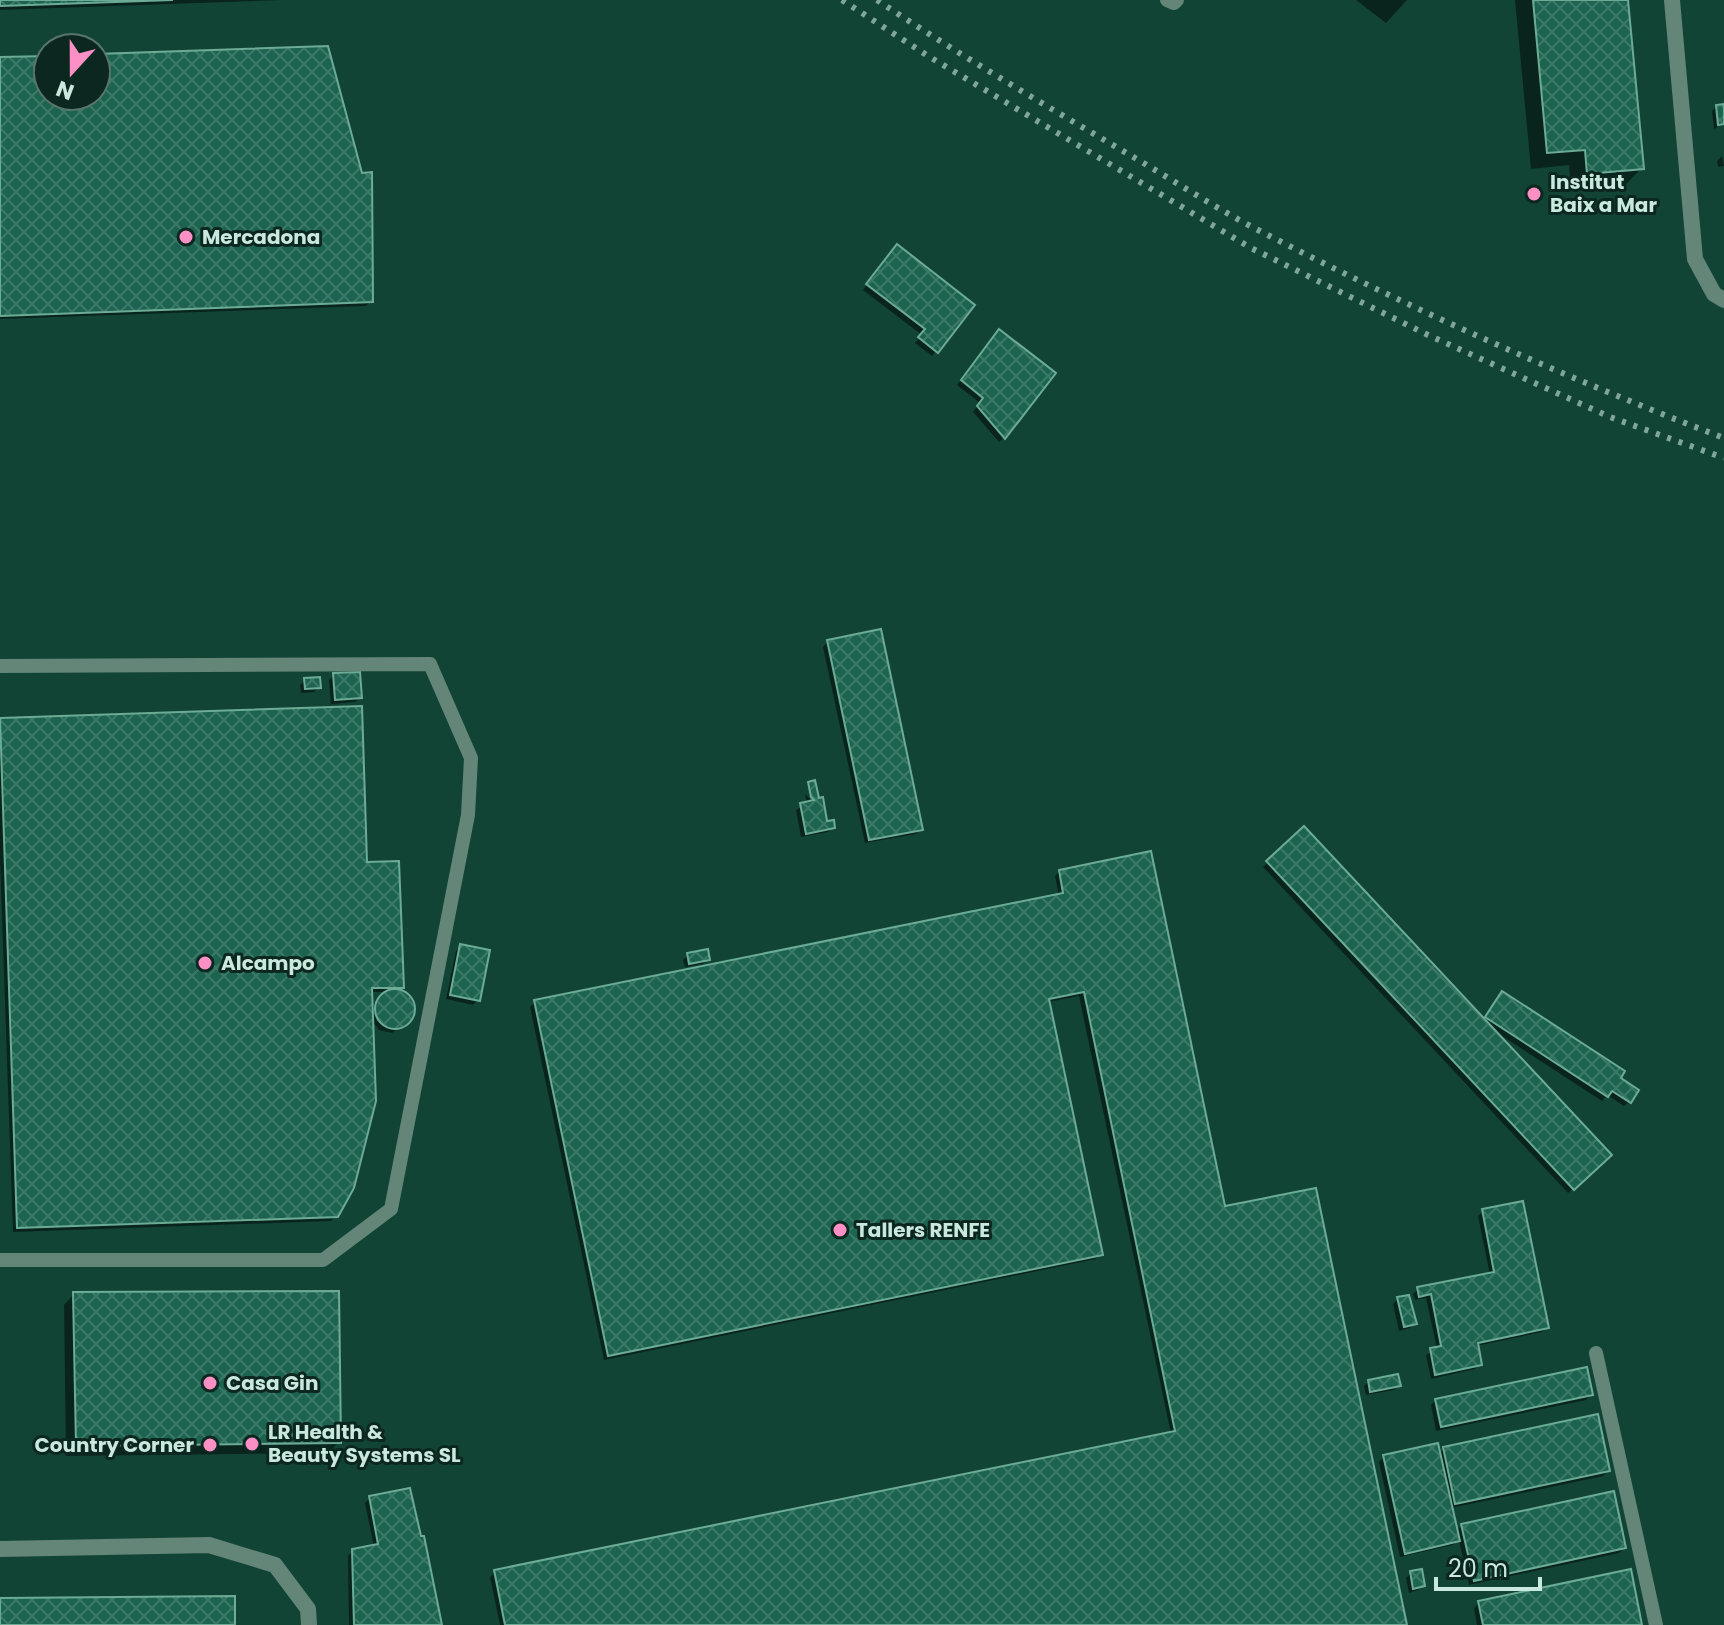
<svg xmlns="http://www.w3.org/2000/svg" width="1724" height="1625" viewBox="0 0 1724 1625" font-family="Poppins,sans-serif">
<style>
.shadow{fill:#0007;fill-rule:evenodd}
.building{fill:url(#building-cross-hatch);stroke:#6cab96;stroke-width:2}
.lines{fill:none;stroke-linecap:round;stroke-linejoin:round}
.lane{stroke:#638679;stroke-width:14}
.street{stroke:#638679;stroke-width:16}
.rail{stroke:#80a69a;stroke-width:6;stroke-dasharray:4 8;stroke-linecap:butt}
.poi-dot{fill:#fc8fc3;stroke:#0c271f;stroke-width:3}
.labels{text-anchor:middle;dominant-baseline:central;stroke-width:6;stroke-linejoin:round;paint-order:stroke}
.poi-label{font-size:20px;font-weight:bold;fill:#cae9de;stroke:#0c271f;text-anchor:start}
</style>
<defs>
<pattern id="building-cross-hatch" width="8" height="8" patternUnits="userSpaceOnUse" patternTransform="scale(2)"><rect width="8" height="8" fill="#1c6350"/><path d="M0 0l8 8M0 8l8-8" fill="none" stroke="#3c7969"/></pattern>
</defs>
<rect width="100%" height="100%" fill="#124436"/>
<g class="shadow">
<path d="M 0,0 L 283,0 L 0,10 Z"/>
<path d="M 1356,0 L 1407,0 L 1386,23 Z"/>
<path d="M 1515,0 L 1626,0 L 1642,168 L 1626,184 L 1571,190 L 1569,165 L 1531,169 Z"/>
<path d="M 96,56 L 371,301 L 366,306 L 0,319 L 0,59 L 48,58 L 48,96 L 96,96 Z"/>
<path d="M 1717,106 L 1724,106 L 1724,123 L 1714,129 L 1712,111 Z"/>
<path d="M 1722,156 L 1724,166 L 1718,167 L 1717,161 Z"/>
<path d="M 892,252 L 972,305 L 932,356 L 915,343 L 922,335 L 863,290 Z"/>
<path d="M 994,337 L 1004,437 L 999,442 L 973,412 L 980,403 L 957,385 Z"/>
<path d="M 828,642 L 921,829 L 916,834 L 865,843 L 823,647 Z"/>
<path d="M 334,675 L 360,698 L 355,702 L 331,704 L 329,680 Z"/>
<path d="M 305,680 L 319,687 L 314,692 L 301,693 L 300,685 Z"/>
<path d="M 360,708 L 366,864 L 402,987 L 397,993 L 405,995 L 411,1002 L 412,1011 L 409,1020 L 392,1033 L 379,1030 L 371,1019 L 336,1215 L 331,1221 L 13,1232 L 0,859 L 0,721 ZM 370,992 L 391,992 L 371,1008 Z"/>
<path d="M 814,782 L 818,801 L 821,800 L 826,823 L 832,822 L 833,827 L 828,832 L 801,837 L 796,810 L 807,804 L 805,794 L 809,798 L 811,807 L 815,806 L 810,784 L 808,784 Z"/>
<path d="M 1304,828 L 1483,1020 L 1498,998 L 1618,1078 L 1629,1102 L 1624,1106 L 1607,1095 L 1602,1101 L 1496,1032 L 1609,1155 L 1568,1193 L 1263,867 Z"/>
<path d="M 1059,872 L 1223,1208 L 1405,1625 L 500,1625 L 490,1577 L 495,1572 L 1171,1434 L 1079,996 L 1048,1002 L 1100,1254 L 1096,1259 L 604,1360 L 530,1007 L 535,1002 L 1059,896 L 1055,876 Z"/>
<path d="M 461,946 L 478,1000 L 473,1005 L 446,999 L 456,951 Z"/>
<path d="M 688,955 L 707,959 L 703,964 L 685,967 L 683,960 Z"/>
<path d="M 1483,1211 L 1547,1327 L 1542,1332 L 1476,1346 L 1480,1364 L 1475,1369 L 1431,1379 L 1426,1355 L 1437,1349 L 1426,1298 L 1415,1300 L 1413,1294 L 1418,1289 L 1490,1275 L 1478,1216 Z"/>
<path d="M 74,1294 L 339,1442 L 328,1453 L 66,1456 L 64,1305 Z"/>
<path d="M 1398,1299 L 1415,1323 L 1410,1328 L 1399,1331 L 1393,1304 Z"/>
<path d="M 1369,1382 L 1399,1386 L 1394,1390 L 1366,1395 L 1364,1386 Z"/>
<path d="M 1591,1395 L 1586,1400 L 1436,1431 L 1431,1405 L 1436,1400 Z"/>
<path d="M 1444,1449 L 1608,1471 L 1603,1476 L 1451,1508 L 1456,1531 L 1462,1525 L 1624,1548 L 1619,1553 L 1469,1585 L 1459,1540 L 1453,1545 L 1400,1557 L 1379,1462 L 1384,1457 L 1439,1454 Z"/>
<path d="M 370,1498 L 441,1625 L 349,1625 L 348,1556 L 353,1551 L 374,1547 L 365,1503 Z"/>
<path d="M 1411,1573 L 1423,1586 L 1418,1590 L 1409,1593 L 1406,1578 Z"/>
<path d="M 1479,1603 L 1640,1625 L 1477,1625 L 1474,1608 Z"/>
</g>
<g class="building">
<path d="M 0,0 L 173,0 L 0,6 Z"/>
<path d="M 1533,0 L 1628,0 L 1644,169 L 1587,174 L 1585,150 L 1547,153 Z"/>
<path d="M 328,46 L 362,173 L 372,172 L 373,302 L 0,316 L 0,57 L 48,56 L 48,96 L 96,96 L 96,54 Z"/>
<path d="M 1724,104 L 1724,124 L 1718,125 L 1716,105 Z"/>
<path d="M 897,244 L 975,305 L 938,353 L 918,337 L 925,329 L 866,284 Z"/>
<path d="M 999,329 L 1056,373 L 1005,439 L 977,406 L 983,398 L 961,380 Z"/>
<path d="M 881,629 L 923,830 L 869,840 L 827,640 Z"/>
<path d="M 360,672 L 362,698 L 335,700 L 333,673 Z"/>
<path d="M 320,677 L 321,688 L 305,689 L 304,678 Z"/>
<path d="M 362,706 L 367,862 L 399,861 L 404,988 L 372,988 L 376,1101 L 354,1188 L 338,1217 L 17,1228 L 0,718 Z"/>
<path d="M 815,780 L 819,798 L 823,797 L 827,821 L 834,820 L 835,828 L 806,834 L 800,803 L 814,800 L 811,797 L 808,782 Z"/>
<path d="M 1304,826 L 1612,1155 L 1574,1190 L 1266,861 Z"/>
<path d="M 1151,851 L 1225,1206 L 1316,1188 L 1407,1625 L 505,1625 L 494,1570 L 1175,1431 L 1084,992 L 1049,999 L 1103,1255 L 608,1356 L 534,1000 L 1063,893 L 1059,870 Z"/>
<path d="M 460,944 L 490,950 L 480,1001 L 450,995 Z"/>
<path d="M 708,949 L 710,960 L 689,964 L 687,953 Z"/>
<circle cx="395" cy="1009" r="20"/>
<path d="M 1502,991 L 1625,1071 L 1621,1078 L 1639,1090 L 1631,1103 L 1612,1091 L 1608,1097 L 1485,1017 Z"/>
<path d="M 1523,1201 L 1549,1328 L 1478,1343 L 1482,1365 L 1435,1375 L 1430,1348 L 1441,1346 L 1431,1294 L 1419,1297 L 1417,1287 L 1494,1272 L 1482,1209 Z"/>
<path d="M 339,1291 L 341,1443 L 76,1446 L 73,1292 Z"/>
<path d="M 1409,1295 L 1417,1324 L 1404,1327 L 1397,1297 Z"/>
<path d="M 1587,1367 L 1593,1395 L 1441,1427 L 1435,1399 Z"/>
<path d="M 1398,1374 L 1401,1386 L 1370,1392 L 1368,1380 Z"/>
<path d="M 1598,1414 L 1610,1471 L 1455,1504 L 1443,1447 Z"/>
<path d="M 1438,1443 L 1460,1541 L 1405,1554 L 1383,1455 Z"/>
<path d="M 410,1488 L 421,1536 L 424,1536 L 442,1625 L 354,1625 L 352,1549 L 378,1544 L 369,1496 Z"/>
<path d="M 1614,1491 L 1626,1548 L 1474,1581 L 1461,1524 Z"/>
<path d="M 1422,1569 L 1425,1586 L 1413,1589 L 1410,1571 Z"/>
<path d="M 1631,1569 L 1642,1625 L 1483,1625 L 1478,1601 Z"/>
<path d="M 235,1596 L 235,1625 L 0,1625 L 0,1598 Z"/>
</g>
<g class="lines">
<g class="lane">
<path d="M 1167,0 L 1174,3 L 1177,0"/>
<path d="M 0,666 L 430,664 L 471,758 L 468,815 L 391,1209 L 323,1260 L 0,1260"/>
<path d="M 1596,1353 L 1656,1625"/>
</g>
<g class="street">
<path d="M 1672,0 L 1695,259 L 1714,294 L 1724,300"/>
<path d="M 0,1549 L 209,1545 L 275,1565 L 308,1609 L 309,1625"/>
</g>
<g class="rail">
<path d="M 842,0 L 928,56 L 1251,248 L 1428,335 L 1610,417 L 1724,458"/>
<path d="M 877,0 C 961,56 1048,107 1135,158 C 1176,182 1217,209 1260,231 C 1411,309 1566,378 1724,438"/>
</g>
</g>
<g class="poi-dot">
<circle cx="1534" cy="194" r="8"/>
<circle cx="186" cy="237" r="8"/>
<circle cx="205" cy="963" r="8"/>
<circle cx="840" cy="1230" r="8"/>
<circle cx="210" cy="1383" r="8"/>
<circle cx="252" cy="1444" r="8"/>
<circle cx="210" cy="1445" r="8"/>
</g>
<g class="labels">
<g class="poi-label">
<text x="1550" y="182">Institut<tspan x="1550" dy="23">Baix a Mar</tspan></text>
<text x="202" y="237">Mercadona</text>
<text x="221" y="963">Alcampo</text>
<text x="856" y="1230">Tallers RENFE</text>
<text x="226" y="1383">Casa Gin</text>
<text x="268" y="1432">LR Health &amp;<tspan x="268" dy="23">Beauty Systems SL</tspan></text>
<text x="194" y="1445" text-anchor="end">Country Corner</text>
</g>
</g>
<g transform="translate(72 72) rotate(201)"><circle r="38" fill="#0c271f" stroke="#58756b" stroke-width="2"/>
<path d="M0-6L14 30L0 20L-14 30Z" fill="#fc8fc3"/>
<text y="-12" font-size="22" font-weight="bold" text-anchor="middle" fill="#cae9de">N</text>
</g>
<path d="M1436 1577v12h104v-12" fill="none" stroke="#cae9de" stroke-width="4"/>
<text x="1448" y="1577" font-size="24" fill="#cae9de" stroke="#0c271f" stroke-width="6" paint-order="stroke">20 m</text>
</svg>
